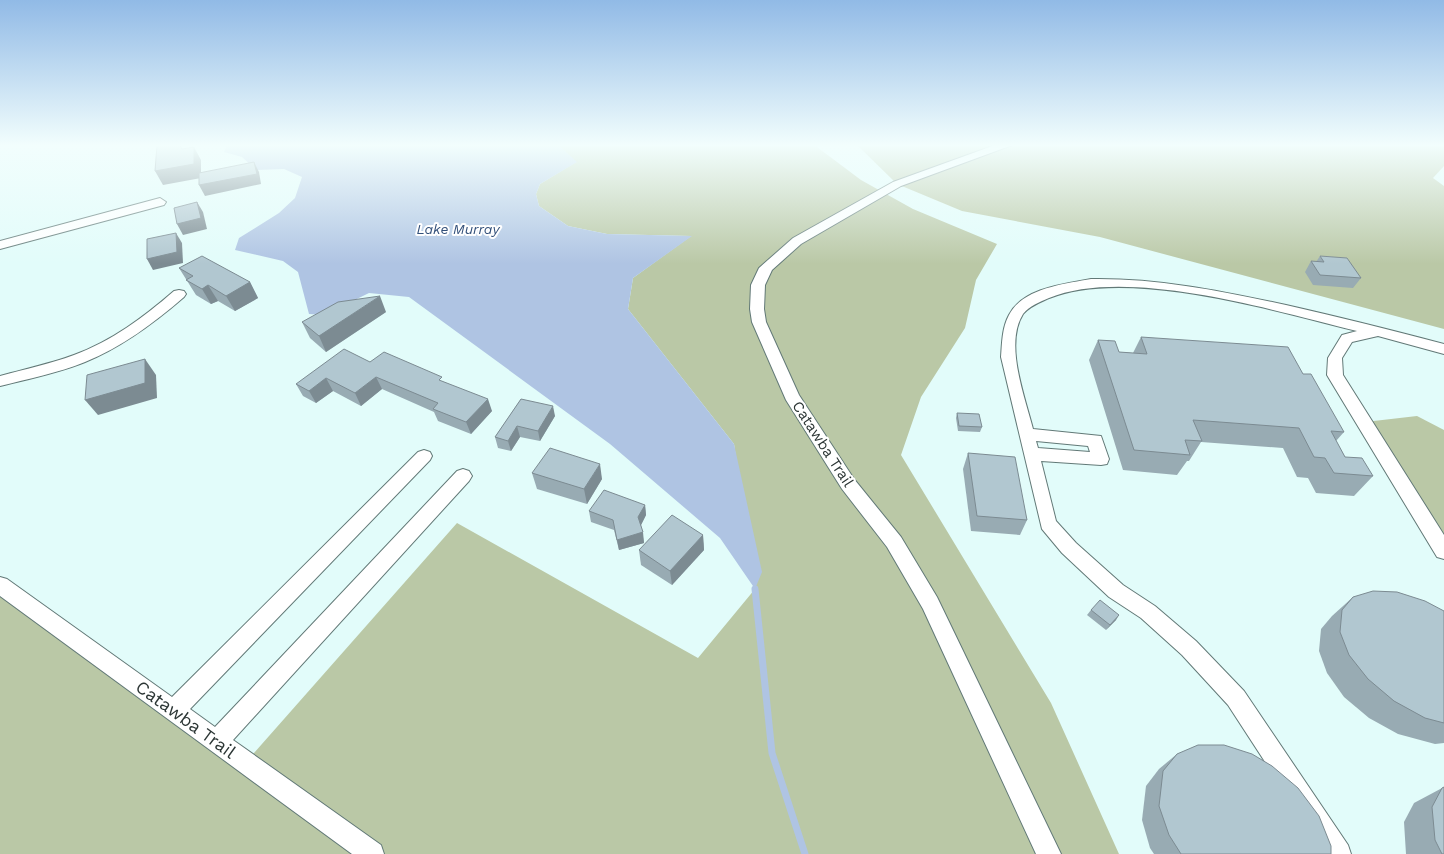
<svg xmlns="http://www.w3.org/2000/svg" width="1444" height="854" viewBox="0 0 1444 854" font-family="'Work Sans',sans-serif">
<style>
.forest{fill:#bac8a6}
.water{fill:#afc4e3}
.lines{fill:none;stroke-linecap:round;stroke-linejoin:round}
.stream{stroke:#afc4e3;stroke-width:7}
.minor-casing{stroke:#627977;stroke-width:2}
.minor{fill:#fff;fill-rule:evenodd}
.wall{fill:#98abb3}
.shaded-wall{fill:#7c8b92}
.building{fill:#b1c7d0;stroke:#7c8b92}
.labels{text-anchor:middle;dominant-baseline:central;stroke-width:4;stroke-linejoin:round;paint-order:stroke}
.far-water-label{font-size:14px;font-style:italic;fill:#324f79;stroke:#fff}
.street-label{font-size:15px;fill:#2c3635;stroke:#fff}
.near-street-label{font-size:18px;fill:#2c3635;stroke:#fff}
</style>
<rect width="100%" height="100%" fill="#e2fcfa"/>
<g class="forest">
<path d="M 557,144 L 813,144 L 861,180 L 913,209 L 997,244 L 976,280 L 965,328 L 921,397 L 901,455 L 1051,703 L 1119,854 L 0,854 L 0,585 L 246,762 L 457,523 L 698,658 L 755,589 L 734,444 L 628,309 L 633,278 L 691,236 L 607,234 L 568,226 L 539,206 L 536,194 L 540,184 L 576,162 Z"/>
<path d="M 856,144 L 1442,144 L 1444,145 L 1444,166 L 1433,178 L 1444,186 L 1444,329 L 1100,237 L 962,211 L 897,184 Z"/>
<path d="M 1417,416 L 1444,430 L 1444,551 L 1365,422 Z"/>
</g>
<path class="water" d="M 228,144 L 557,144 L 577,162 L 540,184 L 536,194 L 539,206 L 568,226 L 607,234 L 692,236 L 633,278 L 628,309 L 734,444 L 762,572 L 755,589 L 720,538 L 610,444 L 409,297 L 369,293 L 324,315 L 309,314 L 298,272 L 283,261 L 235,250 L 239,238 L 279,213 L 295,198 L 302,177 L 284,169 L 256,170 L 242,157 L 224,152 Z"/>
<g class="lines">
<path class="stream" d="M 755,589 L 772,753 L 805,854"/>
<g class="minor-casing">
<g id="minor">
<path d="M 998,144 L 1015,144 L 901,186 L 801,244 L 772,270 L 765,285 L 764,309 L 766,322 L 799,395 L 854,479 L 901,537 L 937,597 L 1061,854 L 1036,854 L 923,609 L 887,547 L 842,489 L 786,400 L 752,322 L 750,309 L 751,285 L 759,268 L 793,238 L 893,182 Z"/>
<path d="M 160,198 L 166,202 L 164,205 L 0,249 L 0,241 Z"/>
<path d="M 1091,279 C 1158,278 1221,291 1286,305 C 1339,317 1391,330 1444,344 L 1444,354 L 1378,336 L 1352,342 L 1342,358 L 1343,375 L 1444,535 L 1444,559 L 1437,557 L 1327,375 L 1328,358 L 1342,335 L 1357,331 C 1275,311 1128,266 1049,298 C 1040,302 1029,306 1023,314 C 1004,344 1025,397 1033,429 L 1101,436 L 1109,459 L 1107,464 L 1101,465 L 1041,461 L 1056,521 L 1076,543 L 1123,585 L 1155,606 L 1196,641 L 1244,691 L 1348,845 L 1351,854 L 1325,854 L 1228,705 L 1182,655 L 1141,618 L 1109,597 L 1062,553 L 1042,529 L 1001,357 C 1002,343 1002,328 1009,315 C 1023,288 1064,284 1091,279 ZM 1036,441 L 1088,446 L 1090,452 L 1038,448 Z"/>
<path d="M 179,290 L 184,291 L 186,294 L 184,297 C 154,323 122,347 85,362 C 58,373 28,379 0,386 L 0,376 C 25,369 50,364 74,355 C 112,341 144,317 174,291 Z"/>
<path d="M 424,450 L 430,452 L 432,456 L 430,460 L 190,709 L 215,727 L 457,471 L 463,469 L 469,471 L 472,476 L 469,481 L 233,740 L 381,845 L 384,854 L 352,854 L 0,596 L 0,577 L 7,579 L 172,697 L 418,452 Z"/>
</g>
</g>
<use href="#minor" class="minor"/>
</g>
<g class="wall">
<path d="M 1320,256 L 1361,278 L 1353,288 L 1313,285 L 1305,272 L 1311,261 L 1316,262 Z"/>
<path d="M 179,268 L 250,282 L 258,298 L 235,311 L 218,301 L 211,304 L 196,295 Z"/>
<path d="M 386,312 L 326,352 L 310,338 L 302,322 Z"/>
<path d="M 1141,337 L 1303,374 L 1344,432 L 1336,441 L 1345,457 L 1373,476 L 1354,496 L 1316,493 L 1308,478 L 1297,477 L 1283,448 L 1201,442 L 1189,461 L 1187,461 L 1177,475 L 1123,470 L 1089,360 L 1098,340 L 1119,352 L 1133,353 Z"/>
<path d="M 370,362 L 444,382 L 492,411 L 471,434 L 438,421 L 434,412 L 382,389 L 361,406 L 333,391 L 316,403 L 303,396 L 296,384 Z"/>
<path d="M 521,399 L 555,416 L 540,441 L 520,437 L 511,451 L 498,448 L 495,437 Z"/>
<path d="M 957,413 L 982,427 L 980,432 L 958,431 L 956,418 Z"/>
<path d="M 968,453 L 1027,520 L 1020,535 L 971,531 L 963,469 Z"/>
<path d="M 532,473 L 602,479 L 587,504 L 537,489 Z"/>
<path d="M 645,505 L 646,515 L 641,525 L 644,543 L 619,550 L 614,530 L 591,522 L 589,511 Z"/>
<path d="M 703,535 L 704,550 L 672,585 L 641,565 L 639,550 Z"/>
<path d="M 1353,597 L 1444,611 L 1444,743 L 1435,744 L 1398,734 L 1369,718 L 1344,697 L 1327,673 L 1319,651 L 1321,629 L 1332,616 Z"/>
<path d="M 1091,610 L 1116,620 L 1106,630 L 1087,615 Z"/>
<path d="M 1177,754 L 1331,854 L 1154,854 L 1150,848 L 1142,820 L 1146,786 L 1159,769 Z"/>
<path d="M 1444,787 L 1444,854 L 1406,854 L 1404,822 L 1414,803 Z"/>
</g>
<g class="shaded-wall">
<path d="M 194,147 L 201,160 L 201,178 L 163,185 L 155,171 Z"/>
<path d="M 254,162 L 259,172 L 261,184 L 205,196 L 199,185 Z"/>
<path d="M 197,202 L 203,212 L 207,229 L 183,235 L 177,224 Z"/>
<path d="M 176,233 L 182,243 L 183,263 L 153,270 L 147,259 Z"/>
<path d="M 250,282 L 258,298 L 235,311 L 226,296 Z"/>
<path d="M 208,285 L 218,301 L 211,304 L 202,289 Z"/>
<path d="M 380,296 L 386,312 L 326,352 L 319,336 Z"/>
<path d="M 145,359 L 156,375 L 157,398 L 98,415 L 85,400 Z"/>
<path d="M 376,377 L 382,389 L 361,406 L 355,393 Z"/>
<path d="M 326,378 L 333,391 L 316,403 L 309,391 Z"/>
<path d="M 488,399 L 492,411 L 471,434 L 466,422 Z"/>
<path d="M 553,406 L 555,416 L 540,441 L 538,431 Z"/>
<path d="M 517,426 L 520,437 L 511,451 L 508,441 Z"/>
<path d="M 600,464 L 602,479 L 587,504 L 584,489 Z"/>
<path d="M 645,505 L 646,515 L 640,527 L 638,517 Z"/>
<path d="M 643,532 L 644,543 L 619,550 L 617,540 Z"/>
<path d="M 703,535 L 704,550 L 672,585 L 670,571 Z"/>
<path d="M 1119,615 L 1116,620 L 1106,630 L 1110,625 Z"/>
</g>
<g class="building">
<path d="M 157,144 L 179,144 L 182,149 L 194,147 L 194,164 L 155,171 L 157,145 Z"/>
<path d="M 254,162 L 257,174 L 199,185 L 199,173 Z"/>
<path d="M 197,202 L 201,218 L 177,224 L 174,208 Z"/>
<path d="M 176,233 L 177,252 L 147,259 L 147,239 Z"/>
<path d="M 202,256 L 250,282 L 226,296 L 208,285 L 202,289 L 186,280 L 193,276 L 179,268 Z"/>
<path d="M 1320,256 L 1347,258 L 1361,278 L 1320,275 L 1311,261 L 1324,262 Z"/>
<path d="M 380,296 L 319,336 L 302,322 L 338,302 Z"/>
<path d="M 1141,337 L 1288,347 L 1303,374 L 1311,374 L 1344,432 L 1331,431 L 1345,457 L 1362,458 L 1373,476 L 1334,473 L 1325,458 L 1314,457 L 1299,428 L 1193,420 L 1202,441 L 1185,440 L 1190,455 L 1134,450 L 1098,340 L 1115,341 L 1119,352 L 1147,354 Z"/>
<path d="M 344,349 L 370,362 L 384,352 L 442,377 L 439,380 L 488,399 L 466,422 L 433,409 L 438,403 L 376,377 L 355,393 L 326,378 L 309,391 L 296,384 Z"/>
<path d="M 145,359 L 145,383 L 85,400 L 87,375 Z"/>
<path d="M 521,399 L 553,406 L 538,431 L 517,426 L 508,441 L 495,437 Z"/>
<path d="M 957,413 L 979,414 L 982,427 L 959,426 Z"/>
<path d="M 550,448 L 600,464 L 584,489 L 532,473 Z"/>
<path d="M 968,453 L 1015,457 L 1027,520 L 977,516 Z"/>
<path d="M 604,490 L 645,505 L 638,517 L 643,532 L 617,540 L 613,520 L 589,511 Z"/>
<path d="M 672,515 L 703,535 L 670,571 L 639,550 Z"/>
<path d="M 1373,591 L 1397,592 L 1425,601 L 1444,611 L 1444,723 L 1425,718 L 1394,701 L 1368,679 L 1349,655 L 1340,632 L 1342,610 L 1353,597 Z"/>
<path d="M 1100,600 L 1119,615 L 1110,625 L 1091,610 Z"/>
<path d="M 1198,745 L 1224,745 L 1252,754 L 1272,766 L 1298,788 L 1319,816 L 1331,846 L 1331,854 L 1181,854 L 1169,835 L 1159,806 L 1163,771 L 1177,754 Z"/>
<path d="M 1444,787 L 1444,854 L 1442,854 L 1435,840 L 1432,807 L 1442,788 Z"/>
</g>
<linearGradient id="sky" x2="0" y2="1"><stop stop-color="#91bae6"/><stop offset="0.55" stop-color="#f2fefd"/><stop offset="1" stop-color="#f2fefd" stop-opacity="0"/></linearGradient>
<rect width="1444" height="264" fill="url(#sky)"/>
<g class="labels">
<g class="far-water-label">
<text x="458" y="229">Lake Murray</text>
</g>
<g class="street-label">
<text transform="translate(823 444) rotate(57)">Catawba Trail</text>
</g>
<g class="near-street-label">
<text transform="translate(186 719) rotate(36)">Catawba Trail</text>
</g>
</g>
</svg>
